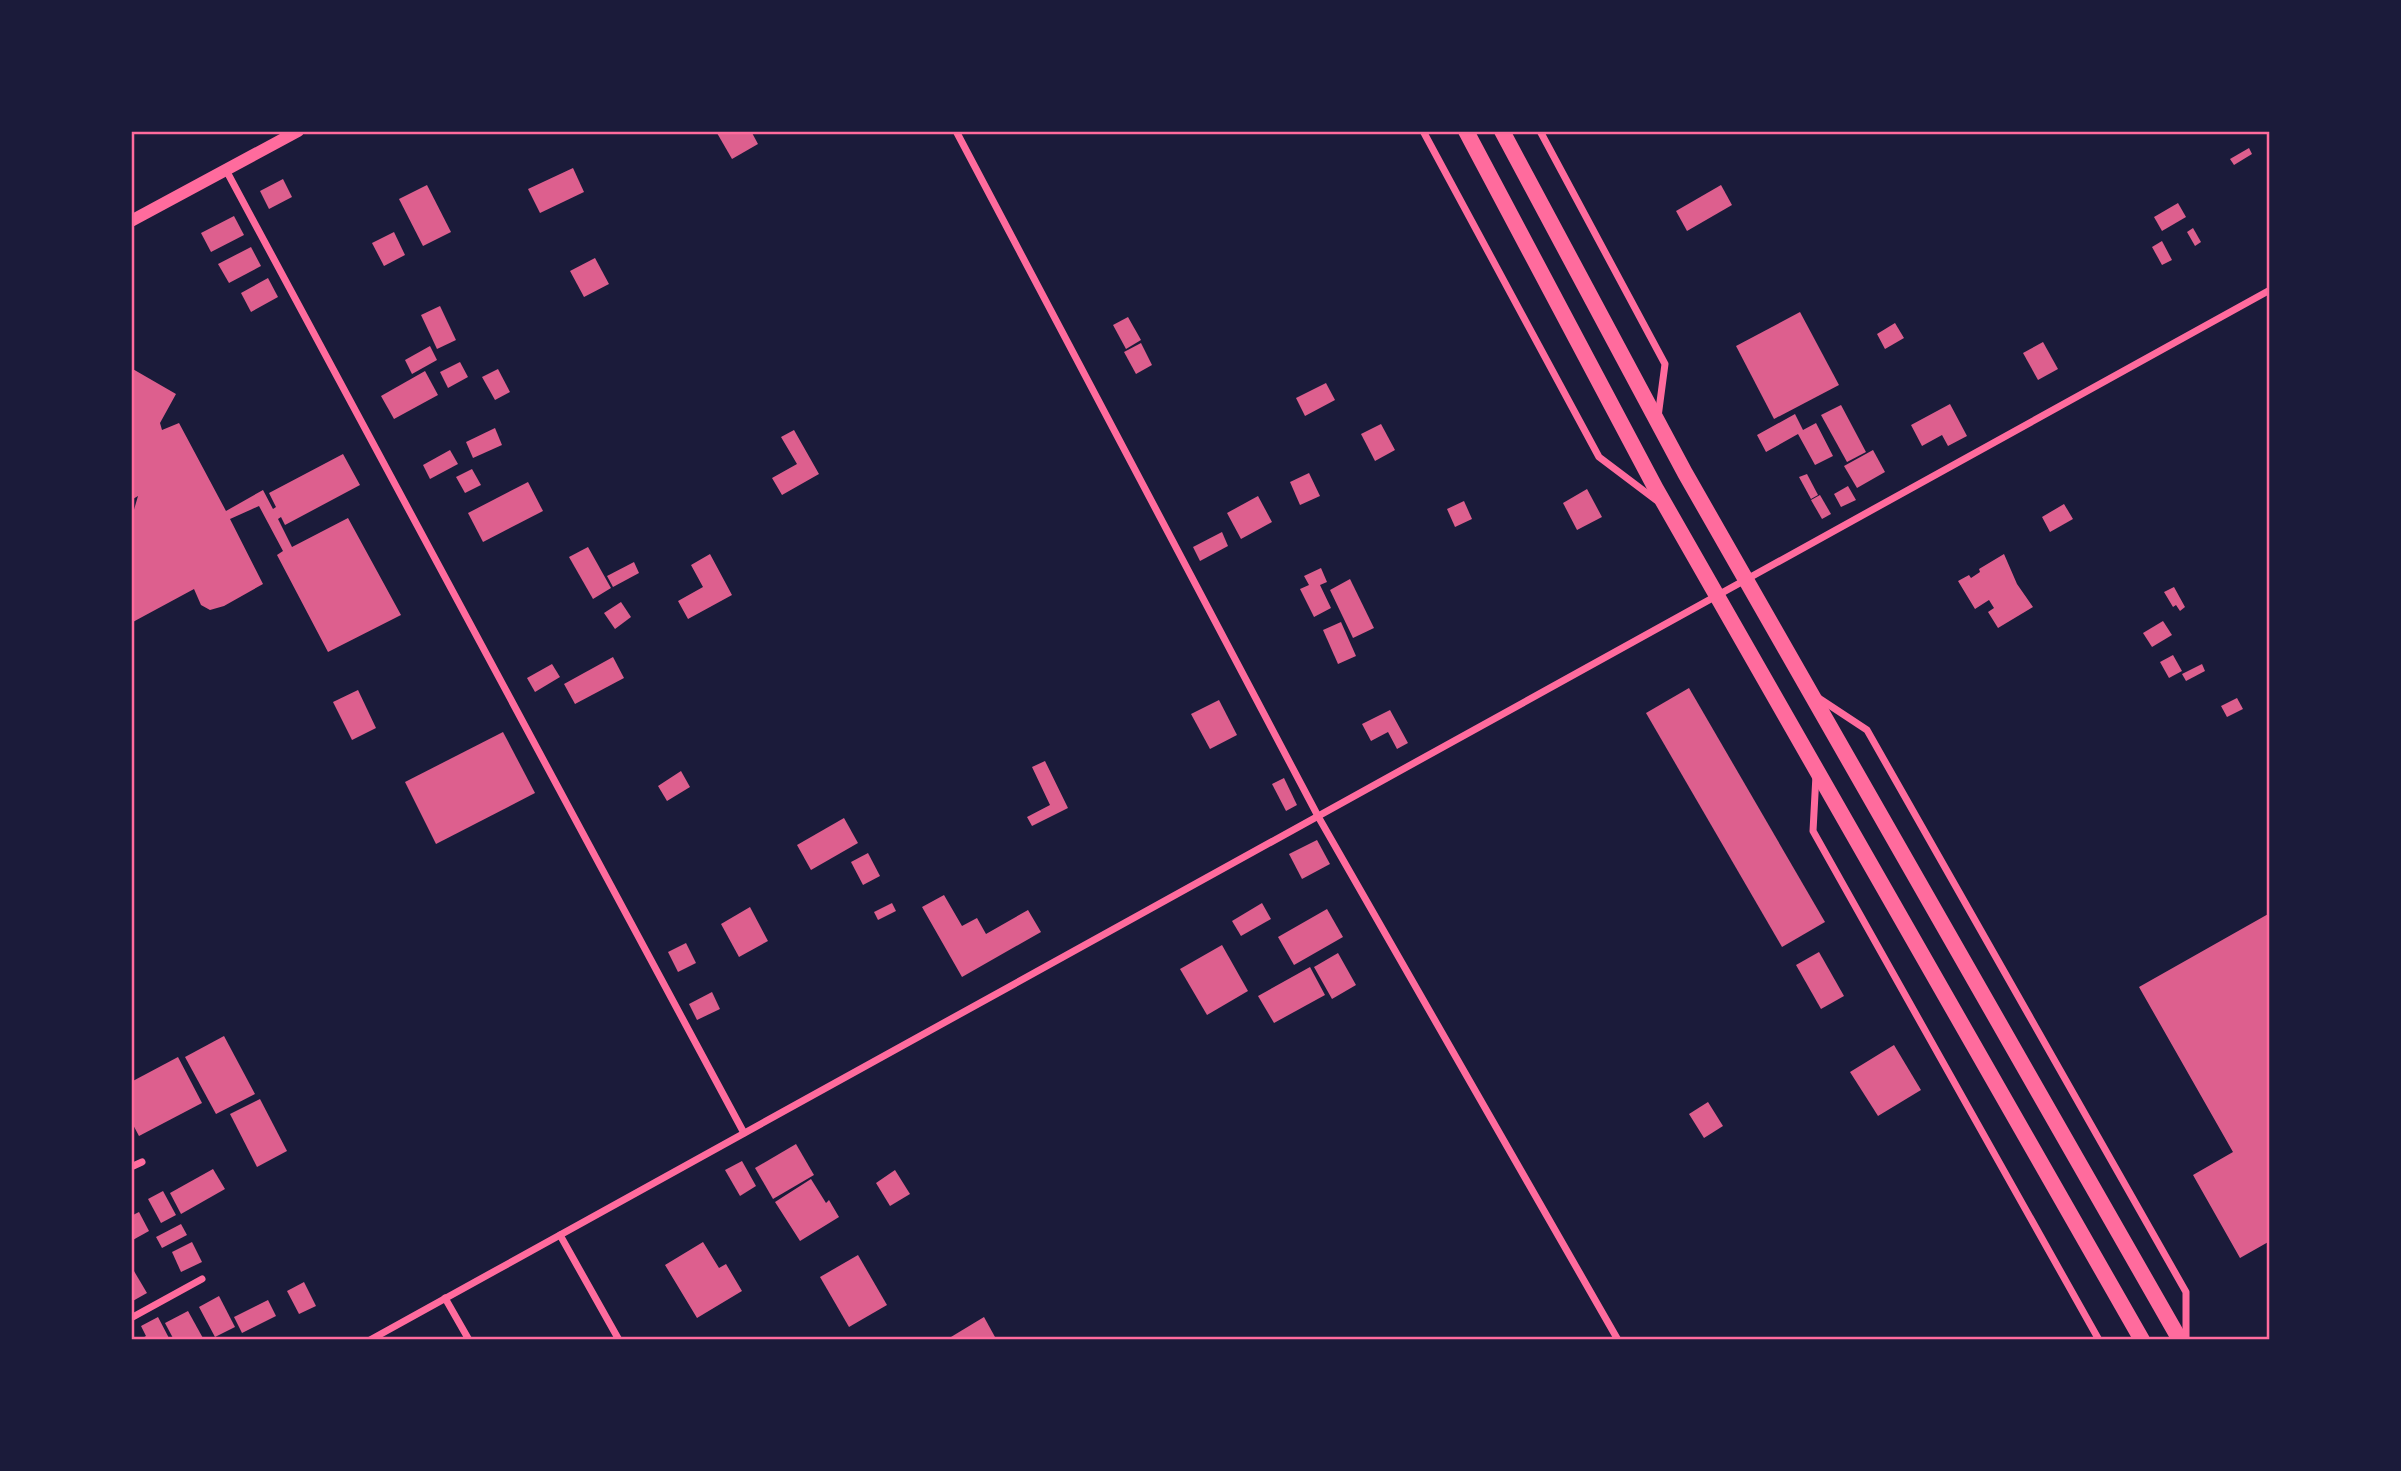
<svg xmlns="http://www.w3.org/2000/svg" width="2401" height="1471" viewBox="0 0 2401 1471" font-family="'Libre Baskerville',serif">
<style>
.building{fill:#dd5f8e}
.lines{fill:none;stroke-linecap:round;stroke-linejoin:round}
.minor{stroke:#ff6b9d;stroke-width:7}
.tertiary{stroke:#ff6b9d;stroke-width:12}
.primary{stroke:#ff6b9d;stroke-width:16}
.neatline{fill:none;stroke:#ff6b9d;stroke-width:2.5}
</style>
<rect width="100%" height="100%" fill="#1b1b3a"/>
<g class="building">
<path d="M 721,131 L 751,131 L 758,144 L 732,159 L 717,133 Z"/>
<path d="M 2249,148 L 2252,154 L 2234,165 L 2230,159 Z"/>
<path d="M 573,168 L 584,192 L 540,213 L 528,189 Z"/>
<path d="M 283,179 L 292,197 L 269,209 L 260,191 Z"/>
<path d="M 427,185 L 451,232 L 423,246 L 399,199 Z"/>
<path d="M 1721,185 L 1732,205 L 1687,231 L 1676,211 Z"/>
<path d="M 2178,203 L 2186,217 L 2162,231 L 2154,217 Z"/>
<path d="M 234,216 L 244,235 L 211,252 L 201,233 Z"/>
<path d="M 2193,228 L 2201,242 L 2195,246 L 2187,232 Z"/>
<path d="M 394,232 L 405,255 L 384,266 L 372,243 Z"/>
<path d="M 2162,241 L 2172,260 L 2162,265 L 2152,247 Z"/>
<path d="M 251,247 L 261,266 L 229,283 L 218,264 Z"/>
<path d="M 595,258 L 609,284 L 584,297 L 570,271 Z"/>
<path d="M 268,278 L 278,297 L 251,312 L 241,293 Z"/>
<path d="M 440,306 L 456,340 L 437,349 L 421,315 Z"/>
<path d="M 1800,312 L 1839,385 L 1774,419 L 1736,346 Z"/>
<path d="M 1128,317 L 1141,340 L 1126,349 L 1113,325 Z"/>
<path d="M 1895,323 L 1904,338 L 1885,349 L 1877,334 Z"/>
<path d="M 2043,342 L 2058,369 L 2038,380 L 2023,353 Z"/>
<path d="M 1141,343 L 1152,365 L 1136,374 L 1124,352 Z"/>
<path d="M 430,346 L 437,360 L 412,374 L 405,360 Z"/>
<path d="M 460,362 L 468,377 L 448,388 L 440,372 Z"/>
<path d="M 131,368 L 176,394 L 160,423 L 162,430 L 179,423 L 226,511 L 263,490 L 273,509 L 276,507 L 269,493 L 343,454 L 360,485 L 285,525 L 281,517 L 278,519 L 292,547 L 348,518 L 401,615 L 328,652 L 277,555 L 283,551 L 259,506 L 230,519 L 263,584 L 224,606 L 210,610 L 201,605 L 194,589 L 131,623 L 131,520 L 138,496 L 133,499 L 131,495 Z"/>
<path d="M 498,369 L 510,392 L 495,400 L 482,377 Z"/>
<path d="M 425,371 L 438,395 L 394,419 L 381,396 Z"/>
<path d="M 1326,383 L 1335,400 L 1305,416 L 1296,398 Z"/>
<path d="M 1950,404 L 1967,436 L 1948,446 L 1942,435 L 1922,446 L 1911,425 Z"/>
<path d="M 1841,405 L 1866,452 L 1847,462 L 1821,415 Z"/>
<path d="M 1795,414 L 1803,430 L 1816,423 L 1833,456 L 1815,465 L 1798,434 L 1766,452 L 1757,435 Z"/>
<path d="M 1381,424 L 1395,450 L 1375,461 L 1361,434 Z"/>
<path d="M 495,428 L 502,445 L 473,458 L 466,442 Z"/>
<path d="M 794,430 L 819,474 L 782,495 L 772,478 L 797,464 L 781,437 Z"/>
<path d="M 450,450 L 458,464 L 430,479 L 423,465 Z"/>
<path d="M 1873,450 L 1885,472 L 1857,488 L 1844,466 Z"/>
<path d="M 472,469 L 481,485 L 465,493 L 456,477 Z"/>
<path d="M 1309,473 L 1320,496 L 1300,505 L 1290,482 Z"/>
<path d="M 1807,474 L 1818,495 L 1811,499 L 1799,477 Z"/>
<path d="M 528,482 L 543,511 L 483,542 L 468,513 Z"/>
<path d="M 1848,486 L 1856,500 L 1841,507 L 1834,494 Z"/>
<path d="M 1587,489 L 1602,517 L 1577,530 L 1563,503 Z"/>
<path d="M 1820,495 L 1831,514 L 1822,519 L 1811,500 Z"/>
<path d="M 1258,496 L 1272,522 L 1241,539 L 1227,513 Z"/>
<path d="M 1464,501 L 1472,519 L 1455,527 L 1447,509 Z"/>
<path d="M 2064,504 L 2073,519 L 2050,532 L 2042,517 Z"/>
<path d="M 1222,532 L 1228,546 L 1200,561 L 1193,547 Z"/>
<path d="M 588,547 L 611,588 L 593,599 L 569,557 Z"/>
<path d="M 710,554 L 732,595 L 688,619 L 678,601 L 703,587 L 691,565 Z"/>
<path d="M 2004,554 L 2017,584 L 2033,607 L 1998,628 L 1988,612 L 1994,608 L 1989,600 L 1975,609 L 1958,581 L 1969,575 L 1971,578 L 1980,572 L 1979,569 Z"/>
<path d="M 634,562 L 639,573 L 613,587 L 607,576 Z"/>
<path d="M 1321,568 L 1327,582 L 1320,585 L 1331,608 L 1314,617 L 1300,589 L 1309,585 L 1304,576 Z"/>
<path d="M 1350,579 L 1374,628 L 1353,638 L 1330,590 Z"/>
<path d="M 2174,587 L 2185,607 L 2180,611 L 2176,605 L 2173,607 L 2164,592 Z"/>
<path d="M 621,602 L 631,617 L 615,629 L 604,613 Z"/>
<path d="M 2163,621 L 2172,635 L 2152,647 L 2143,633 Z"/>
<path d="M 1341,622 L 1356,656 L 1338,664 L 1323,630 Z"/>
<path d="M 2173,655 L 2182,671 L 2169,678 L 2160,662 Z"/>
<path d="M 613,657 L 624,678 L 575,704 L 564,684 Z"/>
<path d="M 552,664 L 560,677 L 535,692 L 527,678 Z"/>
<path d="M 2202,664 L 2205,671 L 2186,681 L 2182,674 Z"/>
<path d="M 1689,688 L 1825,922 L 1782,947 L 1646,713 Z"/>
<path d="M 358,690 L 376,728 L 352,740 L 333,702 Z"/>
<path d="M 2237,698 L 2243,709 L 2227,717 L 2221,706 Z"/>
<path d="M 1219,700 L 1237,735 L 1210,749 L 1191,714 Z"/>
<path d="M 1390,710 L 1408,743 L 1397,749 L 1388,732 L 1371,741 L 1362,724 Z"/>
<path d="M 503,732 L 535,793 L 436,844 L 405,782 Z"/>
<path d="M 1045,761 L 1068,808 L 1032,826 L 1027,817 L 1050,805 L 1032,767 Z"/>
<path d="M 681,771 L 690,787 L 667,801 L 658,786 Z"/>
<path d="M 1284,778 L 1297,805 L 1286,811 L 1272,784 Z"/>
<path d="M 844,818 L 858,843 L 811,870 L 797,845 Z"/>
<path d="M 1317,840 L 1330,864 L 1302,879 L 1289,854 Z"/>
<path d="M 868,853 L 880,876 L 863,885 L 851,862 Z"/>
<path d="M 944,895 L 962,926 L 977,918 L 986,934 L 1028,910 L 1041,932 L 962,977 L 922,907 Z"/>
<path d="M 892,903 L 896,911 L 878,920 L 874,912 Z"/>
<path d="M 1262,903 L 1271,919 L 1241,936 L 1232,921 Z"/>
<path d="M 750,907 L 768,941 L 739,957 L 721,924 Z"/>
<path d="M 1327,909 L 1343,937 L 1294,965 L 1278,937 Z"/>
<path d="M 2270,913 L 2270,1241 L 2240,1258 L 2193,1175 L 2233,1152 L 2139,987 Z"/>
<path d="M 686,943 L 696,963 L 678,972 L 668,952 Z"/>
<path d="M 1222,945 L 1248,991 L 1207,1015 L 1180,969 Z"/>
<path d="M 1819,952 L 1844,996 L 1821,1009 L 1796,965 Z"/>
<path d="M 1338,953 L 1356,985 L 1332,999 L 1314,967 Z"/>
<path d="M 1310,967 L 1325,995 L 1274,1023 L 1258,996 Z"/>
<path d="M 712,992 L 720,1009 L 697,1020 L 689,1004 Z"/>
<path d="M 224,1036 L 255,1094 L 216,1114 L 185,1057 Z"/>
<path d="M 1894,1045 L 1921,1090 L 1878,1116 L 1850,1072 Z"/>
<path d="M 178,1057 L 202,1103 L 139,1136 L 131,1121 L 131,1082 Z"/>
<path d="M 260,1099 L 287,1151 L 257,1167 L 230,1114 Z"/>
<path d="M 1708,1102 L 1723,1126 L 1704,1138 L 1689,1114 Z"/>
<path d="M 796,1144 L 814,1175 L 773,1199 L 755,1168 Z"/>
<path d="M 742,1161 L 756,1186 L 740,1196 L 725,1170 Z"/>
<path d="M 213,1169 L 225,1189 L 181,1214 L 170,1193 Z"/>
<path d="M 895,1170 L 910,1194 L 890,1206 L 876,1183 Z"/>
<path d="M 811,1179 L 826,1203 L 829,1200 L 839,1217 L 800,1241 L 775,1202 Z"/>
<path d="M 163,1191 L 176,1215 L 161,1223 L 148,1199 Z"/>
<path d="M 139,1212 L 149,1231 L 131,1241 L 131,1216 Z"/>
<path d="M 181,1224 L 187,1235 L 162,1248 L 156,1237 Z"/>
<path d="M 192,1242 L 202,1262 L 181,1272 L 172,1252 Z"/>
<path d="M 703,1242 L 719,1268 L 726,1264 L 742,1291 L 697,1318 L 665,1265 Z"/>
<path d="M 858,1255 L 887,1305 L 849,1327 L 820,1277 Z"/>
<path d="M 131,1266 L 147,1293 L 131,1302 Z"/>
<path d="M 304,1282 L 316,1306 L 299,1314 L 287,1291 Z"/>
<path d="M 219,1296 L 235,1327 L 215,1337 L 199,1307 Z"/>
<path d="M 268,1300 L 276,1316 L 242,1333 L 234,1317 Z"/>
<path d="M 188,1311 L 204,1340 L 174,1340 L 165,1323 Z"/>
<path d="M 158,1317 L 170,1340 L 139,1340 L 146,1336 L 141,1326 Z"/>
<path d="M 984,1317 L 995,1337 L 991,1340 L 946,1340 Z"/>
</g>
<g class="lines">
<g class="minor">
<path d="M 956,131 L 1319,818 L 1618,1340"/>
<path d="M 1423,131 L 1599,457 L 1656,500"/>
<path d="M 1540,131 L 1665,364 L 1658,417"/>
<path d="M 226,170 L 744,1133"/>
<path d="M 1817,697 L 1867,730 L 2186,1292 L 2186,1340"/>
<path d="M 1816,775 L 1813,831 L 2099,1340"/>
<path d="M 131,1167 L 142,1162"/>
<path d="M 560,1235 L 619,1340"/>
<path d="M 445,1298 L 469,1340"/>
<path d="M 131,1318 L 202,1279"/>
<path d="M 370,1340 L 2270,290"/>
</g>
<path class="tertiary" d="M 131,221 L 298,131"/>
<g class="primary">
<path d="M 1466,131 L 1656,489 L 2142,1340"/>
<path d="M 1502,131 L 1685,473 L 2180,1340"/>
</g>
</g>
<rect width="2401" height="1471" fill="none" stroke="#1b1b3a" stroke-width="266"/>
<rect x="133" y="133" width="2135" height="1205" class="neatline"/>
</svg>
